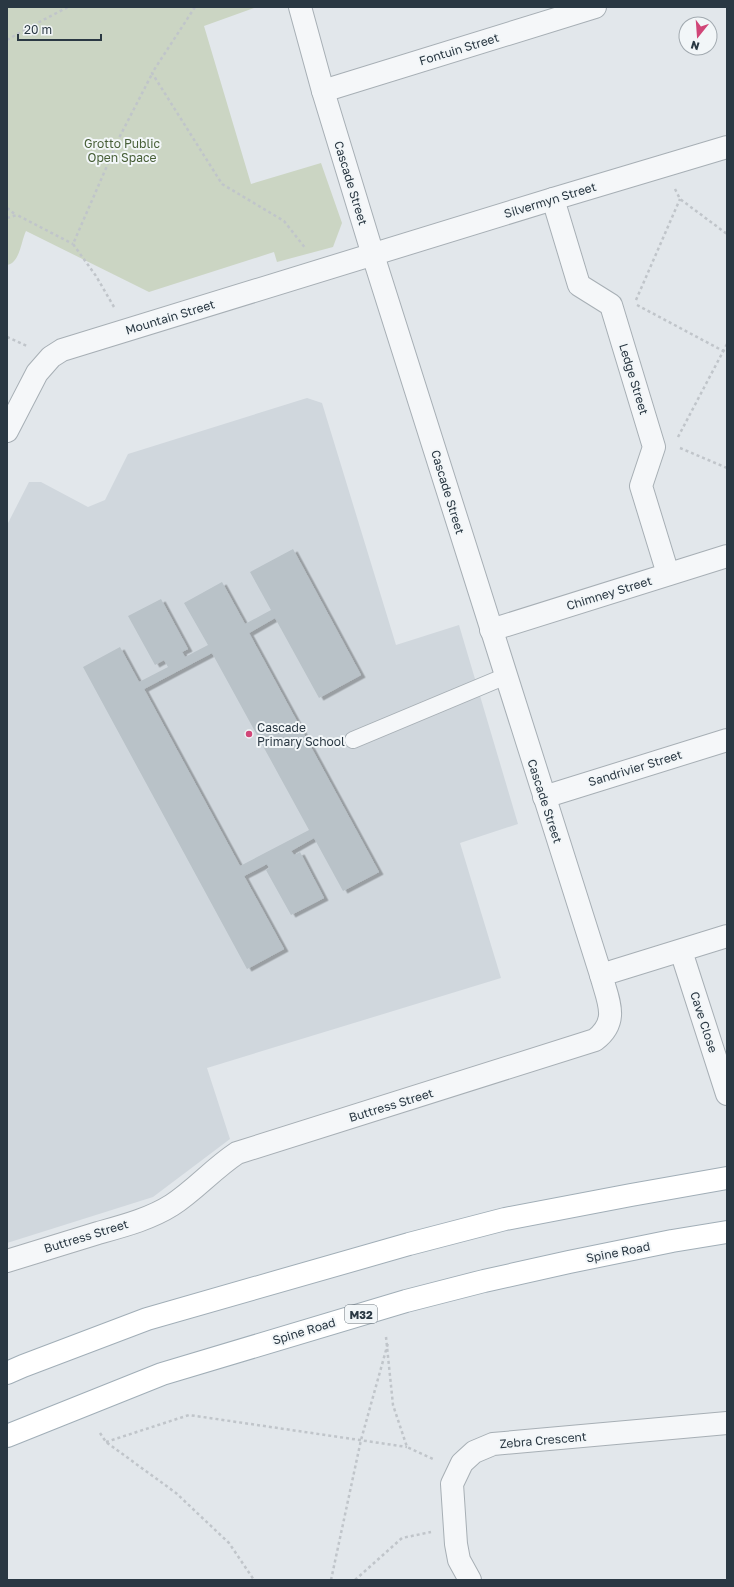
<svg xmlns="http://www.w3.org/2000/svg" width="734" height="1587" viewBox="0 0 734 1587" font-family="'Golos Text',sans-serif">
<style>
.built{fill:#d0d7dd}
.green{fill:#cbd5c3}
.building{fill:#b9c2c8;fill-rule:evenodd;filter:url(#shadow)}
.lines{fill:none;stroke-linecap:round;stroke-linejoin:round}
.lane-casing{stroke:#a7afb5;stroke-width:18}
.street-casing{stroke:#a7afb5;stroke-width:24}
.primary-casing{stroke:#a1aeb7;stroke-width:24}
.path{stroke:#c0c5ca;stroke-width:2.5;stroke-dasharray:3 3;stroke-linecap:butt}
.lane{stroke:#f5f7f9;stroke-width:16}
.street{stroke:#f5f7f9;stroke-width:22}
.primary{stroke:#fff;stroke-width:22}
.poi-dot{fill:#d14678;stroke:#f2f6f8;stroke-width:1.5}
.labels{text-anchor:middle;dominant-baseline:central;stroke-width:4;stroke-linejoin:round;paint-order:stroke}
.shield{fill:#f2f6f8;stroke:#667179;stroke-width:1}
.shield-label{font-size:11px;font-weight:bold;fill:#2a3843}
.street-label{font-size:12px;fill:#2a3843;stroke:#f2f6f8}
.park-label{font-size:12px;fill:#475f37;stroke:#f2f6f8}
.poi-label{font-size:12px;fill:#2a3843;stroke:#f2f6f8;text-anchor:start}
</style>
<defs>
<filter id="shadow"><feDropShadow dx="4.5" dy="2.5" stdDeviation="0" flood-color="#0004"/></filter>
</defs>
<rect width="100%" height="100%" fill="#e2e7eb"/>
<path class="built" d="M 307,398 L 322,403 L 396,645 L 459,625 L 518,824 L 460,843 L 501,978 L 207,1068 L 230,1139 L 153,1197 L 7,1243 L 7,525 L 29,482 L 41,482 L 88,507 L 105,500 L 128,454 Z"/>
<path class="green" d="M 7,7 L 254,7 L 254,8 L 204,26 L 251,184 L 321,163 L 342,223 L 333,247 L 277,262 L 274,252 L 149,292 L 26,231 C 21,241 20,263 7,265 Z"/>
<path class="building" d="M 293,549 L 361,675 L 319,698 L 275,618 L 249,633 L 379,872 L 343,891 L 314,838 L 291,851 L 294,855 L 300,852 L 324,898 L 291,915 L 266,870 L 269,868 L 267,864 L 244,876 L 284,949 L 247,969 L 83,667 L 120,647 L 139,682 L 168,667 L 164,660 L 155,665 L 128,616 L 161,599 L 188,649 L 182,652 L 185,657 L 208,645 L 184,603 L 222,582 L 245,624 L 271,610 L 250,572 ZM 212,653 L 309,830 L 240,866 L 144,689 Z"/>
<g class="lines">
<g class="lane-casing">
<path id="lane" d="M 353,740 L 506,676"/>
</g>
<g class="street-casing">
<g id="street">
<path d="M 323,91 L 595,7"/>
<path d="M 553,199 L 579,285 L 611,305 L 654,447 L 641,486 L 668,574"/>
<path d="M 7,431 L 37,373 L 51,357 L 62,350 L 553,199 L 727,147"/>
<path d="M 491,630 L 727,556"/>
<path d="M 544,797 L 727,740"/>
<path d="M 681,951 L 727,1094"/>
<path d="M 601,975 L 727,936"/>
<path d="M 7,1261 C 37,1252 68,1242 98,1233 C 123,1226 150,1219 172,1205 C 195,1190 213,1169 237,1153 L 595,1040 C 620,1021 608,1001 601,975 L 373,255 L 323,91 L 300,7"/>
<path d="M 470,1580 L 459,1560 L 456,1544 L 452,1484 L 462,1463 L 474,1452 L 493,1444 L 727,1423"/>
</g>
</g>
<g class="primary-casing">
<g id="primary">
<path d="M 7,1373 L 23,1366 L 147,1319 L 409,1244 L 505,1219 L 631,1195 L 727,1178"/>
<path d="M 7,1436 L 162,1374 L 406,1301 L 484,1281 L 569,1262 L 672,1241 L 727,1232"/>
</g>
</g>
<g class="path">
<path d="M 195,7 L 152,73 L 222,184 L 284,221 L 306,249"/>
<path d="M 7,40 L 26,29 L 68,7"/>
<path d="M 675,189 L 680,199 L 727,234"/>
<path d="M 7,208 L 16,215"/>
<path d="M 7,218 L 17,215 L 73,244"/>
<path d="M 636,300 L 680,199"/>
<path d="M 637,305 L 727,353"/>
<path d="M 114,307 L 96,276 L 73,244 L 120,136 L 152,74"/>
<path d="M 7,337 L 27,346"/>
<path d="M 678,437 L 727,344"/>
<path d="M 680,448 L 727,468"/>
<path d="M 386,1337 L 393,1405 L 407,1447 L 435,1460"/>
<path d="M 100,1433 L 106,1442 L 176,1493 L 229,1543 L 254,1580"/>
<path d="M 106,1442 L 189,1415 L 407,1447"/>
<path d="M 331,1580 L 361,1440 L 388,1343"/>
<path d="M 355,1580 L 402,1538 L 431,1532"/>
</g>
<use href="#lane" class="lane"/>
<use href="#street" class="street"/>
<use href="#primary" class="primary"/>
</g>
<circle class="poi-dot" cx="249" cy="734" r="4"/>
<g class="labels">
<rect class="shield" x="345" y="1305" width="32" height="18" rx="3"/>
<g class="shield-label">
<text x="361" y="1314">M32</text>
</g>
<g class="street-label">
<text transform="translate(459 49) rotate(-17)">Fontuin Street</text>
<text transform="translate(351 183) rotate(73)">Cascade Street</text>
<text transform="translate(550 200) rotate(-17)">Silvermyn Street</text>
<text transform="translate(170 317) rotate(-17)">Mountain Street</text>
<text transform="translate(634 379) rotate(73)">Ledge Street</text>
<text transform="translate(448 492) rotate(73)">Cascade Street</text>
<text transform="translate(609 593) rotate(-17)">Chimney Street</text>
<text transform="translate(635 768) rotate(-17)">Sandrivier Street</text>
<text transform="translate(545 801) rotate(72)">Cascade Street</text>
<text transform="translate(704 1022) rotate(72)">Cave Close</text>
<text transform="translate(391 1105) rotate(-17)">Buttress Street</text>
<text transform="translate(86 1236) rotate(-17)">Buttress Street</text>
<text transform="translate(618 1252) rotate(-11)">Spine Road</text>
<text transform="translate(304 1331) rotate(-17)">Spine Road</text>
<text transform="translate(543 1440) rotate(-5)">Zebra Crescent</text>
</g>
<g class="park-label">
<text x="122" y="143">Grotto Public<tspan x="122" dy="14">Open Space</tspan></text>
</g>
<g class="poi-label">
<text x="257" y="727">Cascade<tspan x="257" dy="14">Primary School</tspan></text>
</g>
</g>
<rect width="734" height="1587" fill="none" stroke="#2a3843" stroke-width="16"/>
<g transform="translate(698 36) rotate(197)"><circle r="19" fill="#f2f6f8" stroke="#a2aab0"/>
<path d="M0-3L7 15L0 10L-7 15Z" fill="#d14678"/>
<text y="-6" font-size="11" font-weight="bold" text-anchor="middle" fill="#2a3843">N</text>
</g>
<path d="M18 34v6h83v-6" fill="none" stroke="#2a3843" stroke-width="2"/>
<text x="24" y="34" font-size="12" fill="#2a3843" stroke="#f2f6f8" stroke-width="3" paint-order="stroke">20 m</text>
</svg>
